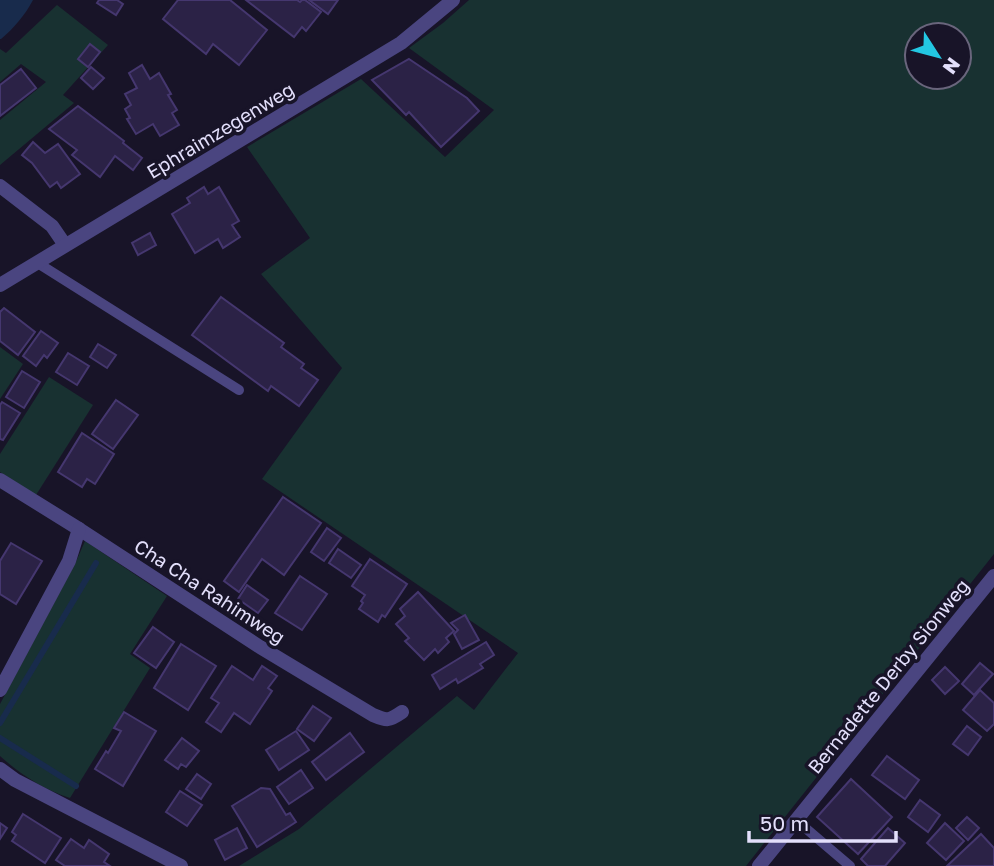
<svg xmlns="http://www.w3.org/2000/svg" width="994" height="866" viewBox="0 0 994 866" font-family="'Golos Text',sans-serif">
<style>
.green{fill:#183131;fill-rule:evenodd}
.water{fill:#182b4c}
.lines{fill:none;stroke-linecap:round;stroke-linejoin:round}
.stream{stroke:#182b4c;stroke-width:6}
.building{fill:#2b2246;stroke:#45376f;stroke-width:2}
.lane{stroke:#4a4580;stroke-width:10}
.street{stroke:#4a4580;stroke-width:14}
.labels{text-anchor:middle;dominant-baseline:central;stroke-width:7;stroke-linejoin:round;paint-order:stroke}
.street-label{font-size:19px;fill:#e3dffb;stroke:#181428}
</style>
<rect width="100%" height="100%" fill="#181428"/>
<g class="green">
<path d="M 469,0 L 994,0 L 994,554 L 746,866 L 239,866 L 299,829 L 457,696 L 474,710 L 518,653 L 262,479 L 342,368 L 261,274 L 310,238 L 247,147 L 361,79 L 445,157 L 494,110 L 409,48 L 443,23 ZM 917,35 L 959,35 L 959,77 L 917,77 Z"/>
<path d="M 57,5 L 108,45 L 63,95 L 74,103 L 0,165 L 0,120 L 46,82 L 21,64 L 0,82 L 0,49 L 6,53 Z"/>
<path d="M 0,347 L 23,364 L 0,399 Z"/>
<path d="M 49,377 L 93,405 L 36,495 L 0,472 L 0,454 Z"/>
<path d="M 85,541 L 167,596 L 130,654 L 150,668 L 70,798 C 44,790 20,774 0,756 L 0,704 L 75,564 Z"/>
</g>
<path class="water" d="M 0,0 L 33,0 C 25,15 14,28 1,39 L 0,39 Z"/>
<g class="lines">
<g class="stream">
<path d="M 0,723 L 96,563"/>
<path d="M 0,738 L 76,786"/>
</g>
</g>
<g class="building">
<path d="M 99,0 L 117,0 L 123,4 L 116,15 L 97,3 Z"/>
<path d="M 178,0 L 230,0 L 267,30 L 239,65 L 213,44 L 206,54 L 163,19 Z"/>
<path d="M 246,0 L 297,0 L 300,2 L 302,0 L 305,0 L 321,12 L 306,31 L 302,27 L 294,37 Z"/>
<path d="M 309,0 L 338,0 L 328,14 Z"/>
<path d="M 90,44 L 100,52 L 88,67 L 78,59 Z"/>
<path d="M 409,59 L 467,98 L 479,111 L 441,147 L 409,112 L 406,115 L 372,80 Z"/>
<path d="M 142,65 L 150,79 L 159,73 L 171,94 L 168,95 L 177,110 L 172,113 L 179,125 L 160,136 L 153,124 L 136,134 L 127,119 L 130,118 L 125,109 L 131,105 L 125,94 L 137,88 L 129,73 Z"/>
<path d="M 91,67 L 104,78 L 93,89 L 81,78 Z"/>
<path d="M 21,69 L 36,88 L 0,116 L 0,85 Z"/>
<path d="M 78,106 L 124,141 L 123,143 L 142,158 L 133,170 L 115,156 L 100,177 L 72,155 L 77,150 L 49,129 Z"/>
<path d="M 33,142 L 45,153 L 58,144 L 80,174 L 61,188 L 57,182 L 50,187 L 32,163 L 22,155 Z"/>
<path d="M 204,187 L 208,194 L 219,187 L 239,221 L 232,225 L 240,237 L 223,248 L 218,239 L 195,253 L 172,214 L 190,203 L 187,198 Z"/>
<path d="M 150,233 L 156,245 L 138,255 L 132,243 Z"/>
<path d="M 221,297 L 284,343 L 281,347 L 304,364 L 301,368 L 318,380 L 299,406 L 271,386 L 268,391 L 192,335 Z"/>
<path d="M 4,308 L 35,332 L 18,355 L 0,341 L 0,312 Z"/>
<path d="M 41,331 L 58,343 L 47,358 L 44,355 L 36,366 L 23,356 Z"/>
<path d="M 98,344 L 116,355 L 107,368 L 90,357 Z"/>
<path d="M 68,353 L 89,366 L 77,385 L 56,372 Z"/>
<path d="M 22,371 L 40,382 L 24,408 L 6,397 Z"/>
<path d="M 116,400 L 138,415 L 113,449 L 92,434 Z"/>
<path d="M 2,402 L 20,413 L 3,440 L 0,439 L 0,405 Z"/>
<path d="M 82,433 L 114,454 L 95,484 L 87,479 L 82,487 L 58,472 Z"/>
<path d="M 283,497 L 321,523 L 284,575 L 262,559 L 239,592 L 224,581 Z"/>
<path d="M 327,528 L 341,538 L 324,561 L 311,552 Z"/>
<path d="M 11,543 L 42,561 L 16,604 L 0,594 L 0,561 Z"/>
<path d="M 338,549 L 361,565 L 351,578 L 329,563 Z"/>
<path d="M 370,559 L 407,584 L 385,617 L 382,615 L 378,622 L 359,609 L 363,603 L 361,601 L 365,595 L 352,586 Z"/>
<path d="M 300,576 L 327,594 L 302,630 L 275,613 Z"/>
<path d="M 247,585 L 268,600 L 258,613 L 238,599 Z"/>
<path d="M 418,592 L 454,631 L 446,638 L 449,642 L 438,653 L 435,649 L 424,660 L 405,641 L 409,638 L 396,624 L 405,616 L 400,609 Z"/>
<path d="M 465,615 L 479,640 L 462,649 L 454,634 L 458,630 L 451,623 Z"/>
<path d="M 153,627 L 174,642 L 156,668 L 134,653 Z"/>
<path d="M 486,642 L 494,655 L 480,664 L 483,668 L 458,683 L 456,679 L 440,689 L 432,675 Z"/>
<path d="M 181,644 L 216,666 L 188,710 L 154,688 Z"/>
<path d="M 980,663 L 993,674 L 974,695 L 962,684 Z"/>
<path d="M 232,666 L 253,680 L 262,666 L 277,676 L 268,688 L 272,691 L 250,724 L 234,713 L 221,732 L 206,722 L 219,703 L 211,698 Z"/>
<path d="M 945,667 L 959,681 L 945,694 L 932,680 Z"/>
<path d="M 980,690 L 994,703 L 994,724 L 987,731 L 963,710 Z"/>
<path d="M 313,706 L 331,718 L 314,741 L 297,729 Z"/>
<path d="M 124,712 L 156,731 L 123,786 L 95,769 L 106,751 L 108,753 L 121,731 L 114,728 Z"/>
<path d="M 967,726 L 981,737 L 968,755 L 953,744 Z"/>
<path d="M 296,731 L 309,750 L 279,770 L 266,750 Z"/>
<path d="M 350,733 L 364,752 L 326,780 L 312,762 Z"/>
<path d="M 182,738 L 199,751 L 186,767 L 181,764 L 178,769 L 165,760 Z"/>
<path d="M 887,756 L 919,780 L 905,799 L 872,775 Z"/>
<path d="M 301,770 L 313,788 L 289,804 L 277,787 Z"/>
<path d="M 197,774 L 211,784 L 201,799 L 186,789 Z"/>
<path d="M 851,779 L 892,817 L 858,854 L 817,817 Z"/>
<path d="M 261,788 L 270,789 L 286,815 L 290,813 L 296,822 L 257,847 L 232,806 Z"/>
<path d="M 180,791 L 202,805 L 187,826 L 166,812 Z"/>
<path d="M 920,800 L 940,815 L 928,832 L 908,817 Z"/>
<path d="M 23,814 L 61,838 L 45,863 L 12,841 L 16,835 L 12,832 Z"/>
<path d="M 967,817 L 979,828 L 968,840 L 956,828 Z"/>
<path d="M 0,823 L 7,828 L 0,839 Z"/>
<path d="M 945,823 L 964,841 L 946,860 L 927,843 Z"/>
<path d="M 237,828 L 247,848 L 225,860 L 215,840 Z"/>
<path d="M 888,828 L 905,843 L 885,866 L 868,866 L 861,859 Z"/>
<path d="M 981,834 L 994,848 L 994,866 L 947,866 Z"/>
<path d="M 71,839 L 84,848 L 89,840 L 109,854 L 104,862 L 110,866 L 65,866 L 56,860 Z"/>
</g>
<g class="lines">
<g class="lane">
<path d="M 36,262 L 239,390"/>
<path d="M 796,820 L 850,866"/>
</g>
<g class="street">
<path d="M 0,186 L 52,226 L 65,245"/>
<path d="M 0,285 L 401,43 L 453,0"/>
<path d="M 0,480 L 79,529 L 260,647 L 373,715 C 387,721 389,721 402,712"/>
<path d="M 0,690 L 69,561 L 79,529"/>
<path d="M 0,769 L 15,780 L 181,866"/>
<path d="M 759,866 L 994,576"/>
</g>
</g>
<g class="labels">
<g class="street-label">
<text transform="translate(220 130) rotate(-31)">Ephraimzegenweg</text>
<text transform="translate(210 591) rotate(33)">Cha Cha Rahimweg</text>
<text transform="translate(888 676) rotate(-51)">Bernadette Derby Sionweg</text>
</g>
</g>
<g transform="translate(938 56) rotate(126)"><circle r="33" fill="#181428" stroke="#69657c" stroke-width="2"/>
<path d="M0-5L12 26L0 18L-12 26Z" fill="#23c7e2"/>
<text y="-10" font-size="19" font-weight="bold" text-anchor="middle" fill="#e3dffb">N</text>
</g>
<path d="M749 831v10h147v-10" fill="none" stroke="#e3dffb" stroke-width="3.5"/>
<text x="760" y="831" font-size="21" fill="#e3dffb" stroke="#181428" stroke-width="5" paint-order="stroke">50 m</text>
</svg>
